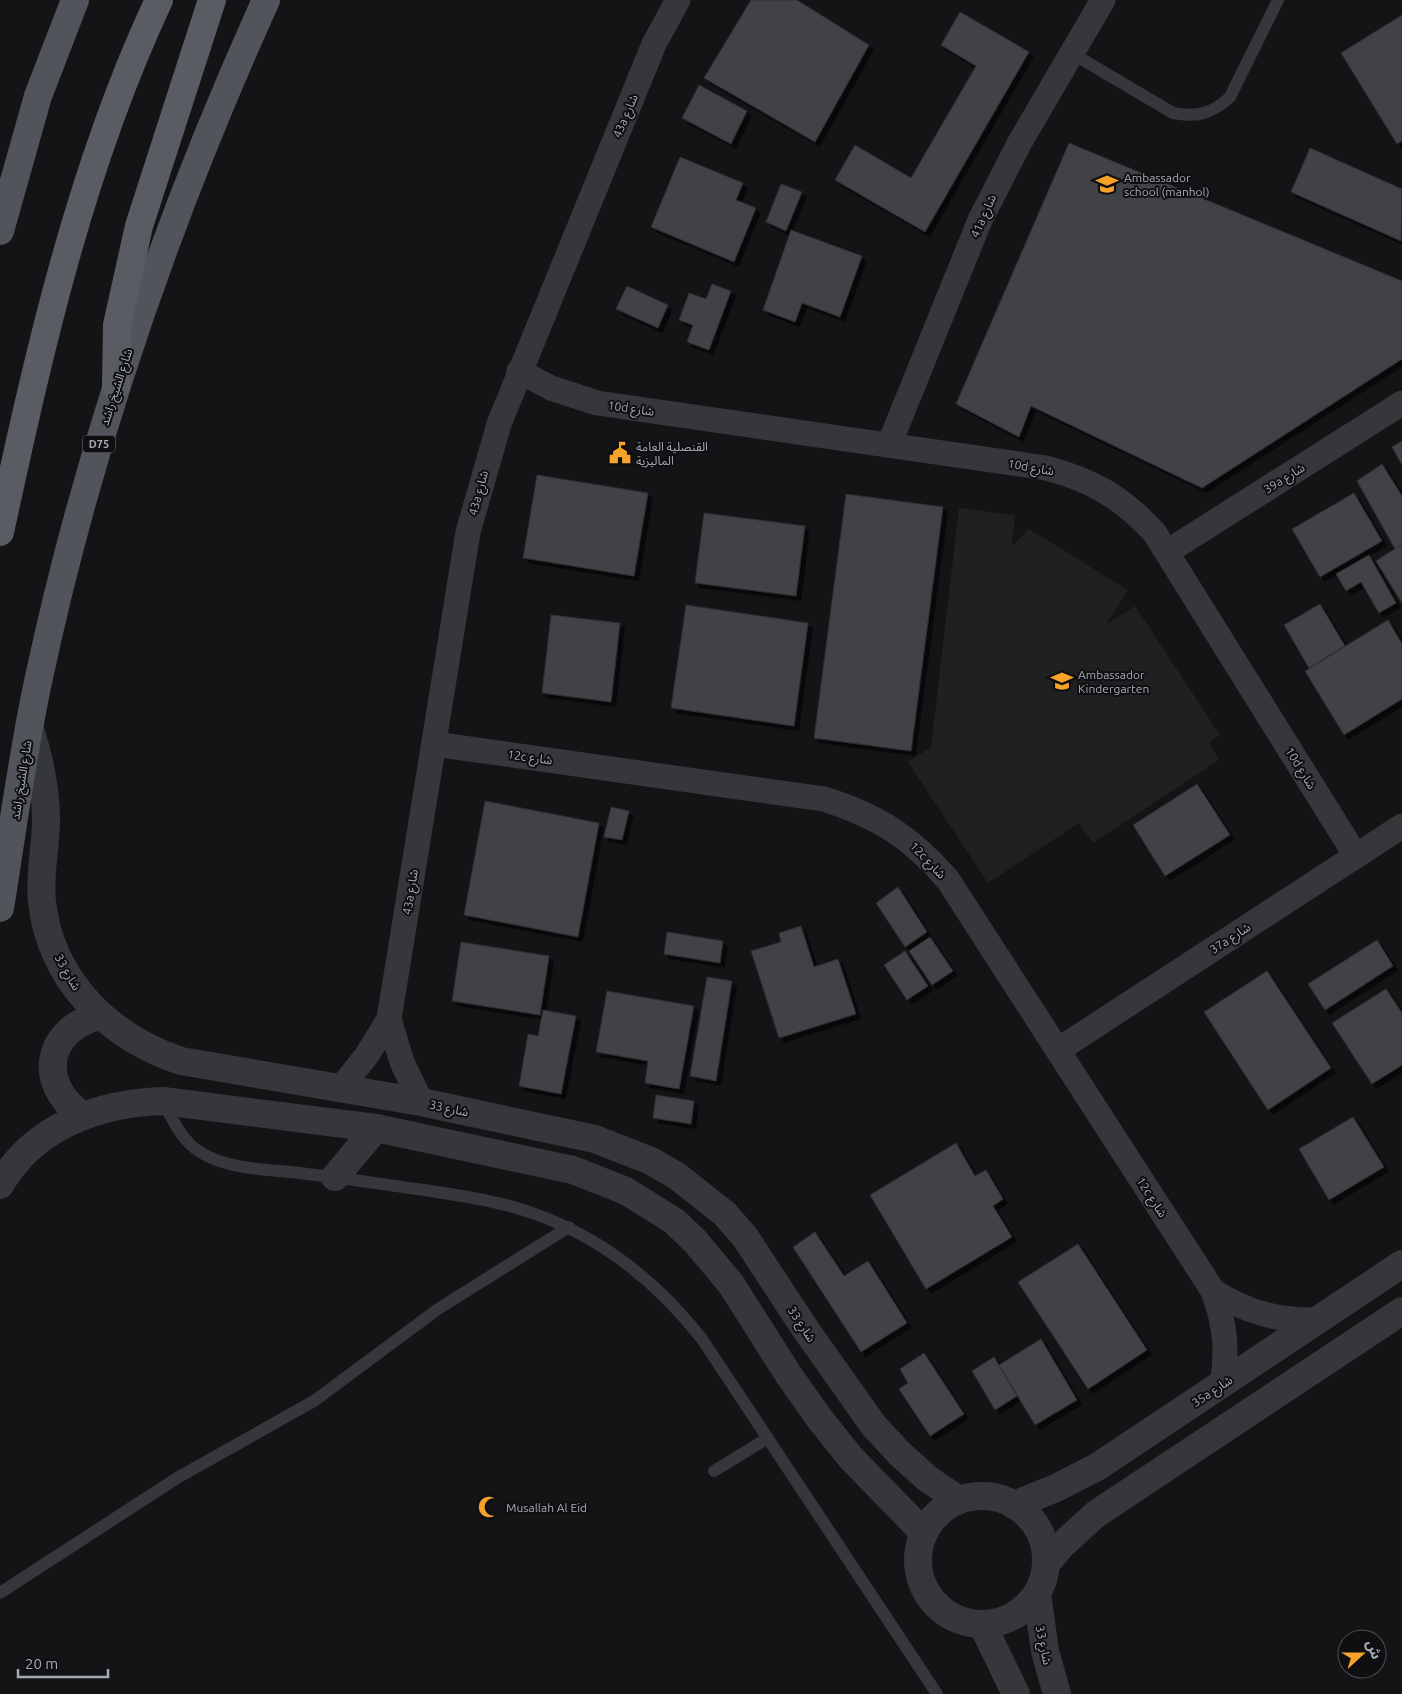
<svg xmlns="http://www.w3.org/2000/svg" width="1402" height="1694" viewBox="0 0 1402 1694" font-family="Ubuntu,'Noto Sans Arabic',sans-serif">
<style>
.built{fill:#202023}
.building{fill:#404246;stroke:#2e2f32;filter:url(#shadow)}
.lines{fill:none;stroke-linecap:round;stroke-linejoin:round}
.service{stroke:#35373b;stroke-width:12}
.minor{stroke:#35373b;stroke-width:25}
.tertiary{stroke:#35373b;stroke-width:28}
.primary{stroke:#51545a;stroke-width:28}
.trunk{stroke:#595c63;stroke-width:28}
.labels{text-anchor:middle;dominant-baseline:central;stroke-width:4;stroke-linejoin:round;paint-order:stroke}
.shield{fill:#0f0f11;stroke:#797d85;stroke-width:1}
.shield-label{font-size:11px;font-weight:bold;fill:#a6acb7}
.street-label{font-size:12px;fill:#a6acb7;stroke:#0f0f11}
.poi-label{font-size:12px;fill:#a6acb7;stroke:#0f0f11;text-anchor:start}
</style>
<defs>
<filter id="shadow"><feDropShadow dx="4.5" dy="4.5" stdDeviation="0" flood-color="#0009"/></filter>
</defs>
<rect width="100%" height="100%" fill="#141416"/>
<path class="built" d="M 959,508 L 1015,515 L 1012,546 L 1029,529 L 1128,590 L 1106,625 L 1135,606 L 1220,735 L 1209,743 L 1219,760 L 1093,843 L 1079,823 L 988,883 L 908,762 L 931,747 Z"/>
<g class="building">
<path d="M 751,0 L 797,0 L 869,45 L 815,142 L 704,78 Z"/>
<path d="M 960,12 L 1029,52 L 925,232 L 835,180 L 855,145 L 911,178 L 976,66 L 941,45 Z"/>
<path d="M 1402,15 L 1402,141 L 1397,144 L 1341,53 Z"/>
<path d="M 699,85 L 747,111 L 731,144 L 682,118 Z"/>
<path d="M 1069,143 L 1402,281 L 1402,359 L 1202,488 L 1031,406 L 1019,437 L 956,404 Z"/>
<path d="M 1310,148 L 1402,189 L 1401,241 L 1291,192 Z"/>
<path d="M 680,157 L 743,183 L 736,200 L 756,208 L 734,262 L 651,227 Z"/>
<path d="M 781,184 L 802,192 L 786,231 L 766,222 Z"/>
<path d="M 791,230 L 862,256 L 840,317 L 802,303 L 795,322 L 763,310 Z"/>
<path d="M 712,284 L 731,291 L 709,350 L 687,342 L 693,325 L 679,320 L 689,293 L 706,299 Z"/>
<path d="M 627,286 L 668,305 L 658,328 L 616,309 Z"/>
<path d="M 1402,441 L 1402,465 L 1392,447 Z"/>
<path d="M 1382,464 L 1402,496 L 1402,544 L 1395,549 L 1357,481 Z"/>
<path d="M 537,475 L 648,493 L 634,576 L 523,558 Z"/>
<path d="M 1354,493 L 1382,541 L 1320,577 L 1292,529 Z"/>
<path d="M 846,494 L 943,507 L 911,751 L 814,738 Z"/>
<path d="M 704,513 L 805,526 L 796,596 L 695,583 Z"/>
<path d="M 1402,544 L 1402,603 L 1376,561 Z"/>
<path d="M 1369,555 L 1396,603 L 1379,613 L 1361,582 L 1346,591 L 1336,574 Z"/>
<path d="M 1320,604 L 1345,646 L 1309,668 L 1284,625 Z"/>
<path d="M 686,605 L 808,623 L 794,726 L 671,708 Z"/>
<path d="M 551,615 L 620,623 L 611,702 L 542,693 Z"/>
<path d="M 1388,620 L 1402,644 L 1402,699 L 1344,735 L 1305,671 Z"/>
<path d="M 1197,784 L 1230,835 L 1165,876 L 1133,825 Z"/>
<path d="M 485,801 L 599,823 L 578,937 L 464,915 Z"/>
<path d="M 611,807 L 629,811 L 622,840 L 604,837 Z"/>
<path d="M 898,887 L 927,932 L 905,947 L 876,903 Z"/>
<path d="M 801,926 L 814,967 L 838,959 L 856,1014 L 779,1038 L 751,951 L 781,942 L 779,933 Z"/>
<path d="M 667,932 L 723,941 L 720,963 L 664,954 Z"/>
<path d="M 930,937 L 953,971 L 932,985 L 909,951 Z"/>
<path d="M 1377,940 L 1393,966 L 1325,1010 L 1308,984 Z"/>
<path d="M 461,942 L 549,956 L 540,1015 L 452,1001 Z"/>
<path d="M 905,951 L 928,986 L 907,1000 L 884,965 Z"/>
<path d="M 1267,971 L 1331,1068 L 1268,1110 L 1204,1012 Z"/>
<path d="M 707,977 L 732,981 L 716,1081 L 690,1076 Z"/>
<path d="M 1386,989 L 1402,1013 L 1402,1065 L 1372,1084 L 1332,1023 Z"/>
<path d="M 607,991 L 694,1006 L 679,1089 L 645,1083 L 648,1061 L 596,1052 Z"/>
<path d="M 543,1010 L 576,1016 L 561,1094 L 519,1086 L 528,1034 L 538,1036 Z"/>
<path d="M 656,1095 L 694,1101 L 691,1124 L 653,1118 Z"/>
<path d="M 1353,1117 L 1384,1167 L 1329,1200 L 1299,1149 Z"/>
<path d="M 956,1143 L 975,1176 L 986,1170 L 1003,1199 L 993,1206 L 1012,1237 L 926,1289 L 870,1195 Z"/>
<path d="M 815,1232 L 844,1276 L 868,1261 L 907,1323 L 861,1352 L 793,1247 Z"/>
<path d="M 1078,1244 L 1147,1350 L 1088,1389 L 1018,1282 Z"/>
<path d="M 1041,1339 L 1077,1400 L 1035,1425 L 999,1365 Z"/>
<path d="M 924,1353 L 964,1414 L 930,1436 L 899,1389 L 908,1383 L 900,1369 Z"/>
<path d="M 994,1357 L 1017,1396 L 995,1410 L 972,1371 Z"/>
</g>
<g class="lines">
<g class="service">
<path d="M 1073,54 L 1173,113 C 1197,118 1213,113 1230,97 L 1278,0"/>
<path d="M 163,1101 C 173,1120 181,1140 200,1152 C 230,1171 273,1169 307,1174 C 346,1178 385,1185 424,1190 C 462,1196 501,1201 538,1215 C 605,1240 658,1283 702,1339 L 937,1694"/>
<path d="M 714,1471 L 768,1438"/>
<path d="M 0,1593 L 177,1478 L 314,1401 L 438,1309 L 569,1227"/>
</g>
<g class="minor">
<path d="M 519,371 L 551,388 L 597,403 L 1046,468 C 1092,480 1121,497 1154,532 L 1356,856"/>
<path d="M 889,445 L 980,220 L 1020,142 L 1103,0"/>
<path d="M 1167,552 L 1402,403"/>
<path d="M 434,744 L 824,799 C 878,816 911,837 948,880 L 1213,1291 C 1225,1323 1228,1351 1222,1384"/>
<path d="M 389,1019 L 402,1062 L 421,1102"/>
<path d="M 1058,1050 L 1402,826"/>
<path d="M 340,1089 L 367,1055 L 389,1019 L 468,532 L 499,424 L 654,44 L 678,0"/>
<path d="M 1213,1291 C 1246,1312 1278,1321 1317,1320"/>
</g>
<g class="tertiary">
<path d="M 29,726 C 39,757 46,787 46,819 C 46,847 39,874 42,902 C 51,981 109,1037 181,1061 L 421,1102 L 595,1139 L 651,1161 L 677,1176 L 725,1214 L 745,1237 L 806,1330 L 874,1426 L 900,1454 L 928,1479 L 959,1500"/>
<path d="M 82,1115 C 36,1084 46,1028 100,1016"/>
<path d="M 335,1177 L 376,1128"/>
<path d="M 0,1185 C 34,1126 99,1103 163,1101 L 376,1128 L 573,1170 L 626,1191 L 674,1221 L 695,1241 L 731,1284 L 788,1374 L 819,1418 L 851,1458 L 924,1533"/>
<circle cx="982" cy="1560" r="64"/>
<path d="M 1014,1505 L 1056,1488 L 1097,1467 L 1402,1264"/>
<path d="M 1046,1564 L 1061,1546 L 1096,1514 L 1402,1311"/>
<path d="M 1037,1594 L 1045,1651 L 1057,1694"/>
<path d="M 982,1624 L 1016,1694"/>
</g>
<g class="primary">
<path d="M 0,231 L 38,96 L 75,0"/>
<path d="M 0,908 C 12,833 22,757 38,682 C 88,446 167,219 266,0"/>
</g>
<g class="trunk">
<path d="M 116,386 L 117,325 L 139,226 L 212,0"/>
<path d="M 0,532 C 39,352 80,168 159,0"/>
</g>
</g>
<defs>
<g id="school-bare" transform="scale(1.725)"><path d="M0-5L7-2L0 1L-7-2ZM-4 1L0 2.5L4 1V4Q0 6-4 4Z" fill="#f7a22b" stroke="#0f0f11" stroke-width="2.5" paint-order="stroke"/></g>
<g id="civic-bare" transform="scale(1.725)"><path d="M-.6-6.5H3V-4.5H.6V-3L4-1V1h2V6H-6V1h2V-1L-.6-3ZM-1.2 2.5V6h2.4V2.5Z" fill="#f7a22b" stroke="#0f0f11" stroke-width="2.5" paint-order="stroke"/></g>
<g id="mosque-bare" transform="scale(1.725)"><path d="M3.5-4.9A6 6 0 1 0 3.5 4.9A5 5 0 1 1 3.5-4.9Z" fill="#f7a22b" stroke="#0f0f11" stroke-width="2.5" paint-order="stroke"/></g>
</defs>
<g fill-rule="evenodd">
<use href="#school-bare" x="1107" y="184"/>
<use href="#civic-bare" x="620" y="453"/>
<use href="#school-bare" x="1062" y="681"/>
<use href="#mosque-bare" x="489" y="1507"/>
</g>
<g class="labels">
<rect class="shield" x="83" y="435.5" width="32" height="17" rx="4"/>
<g class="shield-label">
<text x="99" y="444">D75</text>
</g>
<g class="street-label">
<text transform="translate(625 116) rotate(-67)">43a شارع</text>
<text transform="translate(983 216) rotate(-66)">41a شارع</text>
<text transform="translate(116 387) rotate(-72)">شارع الشيخ راشد</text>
<text transform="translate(631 408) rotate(8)">10d شارع</text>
<text transform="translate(1031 467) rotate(10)">10d شارع</text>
<text transform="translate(1284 478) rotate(-32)">39a شارع</text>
<text transform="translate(478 493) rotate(-75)">43a شارع</text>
<text transform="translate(530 757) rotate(8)">12c شارع</text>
<text transform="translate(1301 768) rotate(58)">10d شارع</text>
<text transform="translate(21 780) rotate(-81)">شارع الشيخ راشد</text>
<text transform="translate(928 860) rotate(46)">12c شارع</text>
<text transform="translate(410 892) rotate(-81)">43a شارع</text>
<text transform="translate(1230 938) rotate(-33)">37a شارع</text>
<text transform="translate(68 972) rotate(60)">شارع 33</text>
<text transform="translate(449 1108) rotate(12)">شارع 33</text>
<text transform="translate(1152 1197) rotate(57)">12c شارع</text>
<text transform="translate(802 1324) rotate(56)">شارع 33</text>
<text transform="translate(1212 1391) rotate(-34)">35a شارع</text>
<text transform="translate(1044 1645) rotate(78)">شارع 33</text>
</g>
<g class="poi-label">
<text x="1124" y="177">Ambassador<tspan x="1124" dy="14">school (manhol)</tspan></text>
<text x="636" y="446">القنصلية العامة<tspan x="636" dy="14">الماليزية</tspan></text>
<text x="1078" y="674">Ambassador<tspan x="1078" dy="14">Kindergarten</tspan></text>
<text x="506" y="1507">Musallah Al Eid</text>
</g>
</g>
<g transform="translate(1362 1654) rotate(69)"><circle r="24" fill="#0f0f11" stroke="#4b4e53"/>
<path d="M0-4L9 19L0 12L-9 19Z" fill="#f7a22b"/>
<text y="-8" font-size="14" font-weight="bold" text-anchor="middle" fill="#a6acb7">ش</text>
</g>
<path d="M18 1669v8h90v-8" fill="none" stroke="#a6acb7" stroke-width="2.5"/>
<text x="25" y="1669" font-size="15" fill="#a6acb7" stroke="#0f0f11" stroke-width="4" paint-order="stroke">20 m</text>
</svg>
